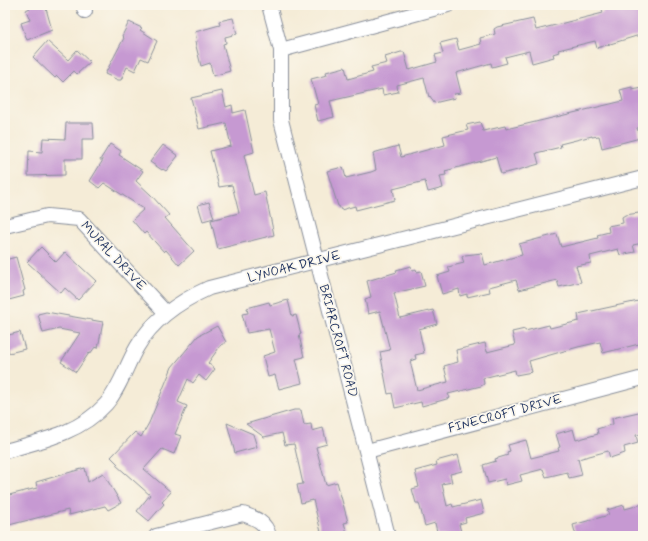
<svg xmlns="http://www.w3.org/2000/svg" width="648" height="541" viewBox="0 0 648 541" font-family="Mynerve,sans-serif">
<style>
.building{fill:#c699d2}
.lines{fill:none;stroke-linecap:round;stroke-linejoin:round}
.street-casing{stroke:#888e9a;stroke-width:16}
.street{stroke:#fff;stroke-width:14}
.labels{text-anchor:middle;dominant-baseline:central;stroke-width:3.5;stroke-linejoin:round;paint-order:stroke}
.street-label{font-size:13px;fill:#1b2f5e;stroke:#fbf7ec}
</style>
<rect width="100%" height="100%" fill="#fbf7ec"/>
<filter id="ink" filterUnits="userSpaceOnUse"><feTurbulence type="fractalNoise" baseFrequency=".025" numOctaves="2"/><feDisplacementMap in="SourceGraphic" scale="8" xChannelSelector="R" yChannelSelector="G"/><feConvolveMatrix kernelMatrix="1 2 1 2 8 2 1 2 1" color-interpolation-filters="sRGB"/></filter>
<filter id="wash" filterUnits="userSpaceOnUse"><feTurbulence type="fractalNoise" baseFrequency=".012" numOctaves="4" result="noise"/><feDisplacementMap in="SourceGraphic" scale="16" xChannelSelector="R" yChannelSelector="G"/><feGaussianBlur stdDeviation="0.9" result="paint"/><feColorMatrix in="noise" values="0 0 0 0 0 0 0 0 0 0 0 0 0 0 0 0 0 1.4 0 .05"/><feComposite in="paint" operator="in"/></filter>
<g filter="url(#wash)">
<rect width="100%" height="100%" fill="#f5ecd7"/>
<g id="blocks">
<g class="building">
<path d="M 29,5 L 45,5 L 52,30 L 27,40 L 21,23 L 30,20 L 26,10 L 30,8 Z"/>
<path d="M 601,5 L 643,5 L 643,34 L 597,48 L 595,41 L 558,50 L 559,52 L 553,54 L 554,57 L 532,63 L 529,51 L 505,57 L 507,63 L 492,67 L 491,63 L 456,73 L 461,93 L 454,94 L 455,98 L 434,103 L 430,96 L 429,97 L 424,78 L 397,85 L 398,92 L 383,95 L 382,89 L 330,101 L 334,117 L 318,121 L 314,105 L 318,104 L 311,79 L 327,75 L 326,72 L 345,67 L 348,79 L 373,72 L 371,67 L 387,63 L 385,57 L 401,52 L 404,52 L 409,70 L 437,62 L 435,55 L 443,53 L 440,43 L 456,39 L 459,50 L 481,44 L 480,38 L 495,34 L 494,29 L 497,27 L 533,19 L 536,30 L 603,13 Z"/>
<path d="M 233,18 L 237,34 L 225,37 L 226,43 L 223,44 L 230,71 L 213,76 L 210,63 L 201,66 L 195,42 L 197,42 L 195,32 L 216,26 L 220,25 L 219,21 Z"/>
<path d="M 129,22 L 142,28 L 140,30 L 157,41 L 148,61 L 141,58 L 135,71 L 127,67 L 121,80 L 118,80 L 105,74 L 124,38 L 122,36 Z"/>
<path d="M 47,41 L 68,60 L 77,50 L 90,62 L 77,74 L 74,71 L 63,82 L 57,76 L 55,78 L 33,57 Z"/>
<path d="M 632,87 L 632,90 L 643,88 L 643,127 L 637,128 L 640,138 L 602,148 L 599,136 L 592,137 L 592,136 L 560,144 L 561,147 L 536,153 L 539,164 L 518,170 L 501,174 L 496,157 L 445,171 L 446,175 L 440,176 L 443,188 L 428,192 L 425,181 L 393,189 L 395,200 L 356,210 L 355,206 L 341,210 L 339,206 L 338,206 L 327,171 L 343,167 L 346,178 L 371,172 L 376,170 L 373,153 L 398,146 L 401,157 L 445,145 L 443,136 L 468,130 L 466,125 L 480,122 L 483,131 L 505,126 L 506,129 L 623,101 L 620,90 Z"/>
<path d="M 222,91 L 226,107 L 232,105 L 233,113 L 245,110 L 254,152 L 244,155 L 254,195 L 265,192 L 274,235 L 218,249 L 211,220 L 239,213 L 232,185 L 219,187 L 210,151 L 231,146 L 226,123 L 199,129 L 191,98 Z"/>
<path d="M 66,123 L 93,123 L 94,139 L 82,139 L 82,159 L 65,159 L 65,175 L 28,176 L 29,151 L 42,152 L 43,138 L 65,139 Z"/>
<path d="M 110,144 L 121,151 L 119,155 L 143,171 L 136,181 L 151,195 L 169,215 L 165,218 L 194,251 L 179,265 L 166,250 L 164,252 L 146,232 L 144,234 L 132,220 L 144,209 L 104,183 L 99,188 L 90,181 L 103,160 L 100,160 Z"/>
<path d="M 163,145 L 178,156 L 166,171 L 163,169 L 162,170 L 150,162 Z"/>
<path d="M 209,202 L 214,218 L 203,221 L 198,205 Z"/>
<path d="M 639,213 L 641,212 L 643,219 L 643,243 L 633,245 L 635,252 L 620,255 L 618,249 L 590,256 L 591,263 L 576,266 L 581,282 L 559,287 L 557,280 L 519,290 L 516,280 L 489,287 L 490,292 L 467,297 L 467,294 L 460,296 L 459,289 L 442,294 L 437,276 L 450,272 L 448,267 L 464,263 L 462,257 L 465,255 L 482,253 L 485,265 L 522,255 L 519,244 L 557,234 L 561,247 L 598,238 L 597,235 L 609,232 L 608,226 L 623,223 L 622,217 L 625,215 Z"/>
<path d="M 41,247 L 56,262 L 65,252 L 96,281 L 78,300 L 65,288 L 61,293 L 27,262 Z"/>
<path d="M 16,257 L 25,290 L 23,291 L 24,296 L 5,301 L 5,260 Z"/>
<path d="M 411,266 L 412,271 L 416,269 L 417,272 L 421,271 L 425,286 L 394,293 L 400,318 L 433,310 L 437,324 L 419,329 L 424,353 L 415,355 L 416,359 L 410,361 L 417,390 L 448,382 L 444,366 L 458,362 L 456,350 L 485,343 L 487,352 L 515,345 L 512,332 L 525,329 L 525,331 L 549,325 L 550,328 L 579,321 L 578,314 L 643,300 L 643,343 L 603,353 L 600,342 L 578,347 L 529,361 L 532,372 L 516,375 L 515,370 L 483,378 L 484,384 L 481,386 L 448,394 L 450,398 L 422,406 L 421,402 L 395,408 L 392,393 L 388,394 L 380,352 L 390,350 L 380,311 L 368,314 L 365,299 L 371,297 L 367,281 L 397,272 L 396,270 Z"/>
<path d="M 288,300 L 292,316 L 296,315 L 301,334 L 299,335 L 304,357 L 296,359 L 302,383 L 279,389 L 275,375 L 268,377 L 263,356 L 275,352 L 269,329 L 247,333 L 242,314 L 248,313 L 247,308 L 269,302 L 270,305 Z"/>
<path d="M 46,312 L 103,322 L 98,348 L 95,347 L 90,354 L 89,353 L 76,372 L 61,362 L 80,333 L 59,329 L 43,333 L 38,314 Z"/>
<path d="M 217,326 L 226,342 L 221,345 L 208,363 L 215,369 L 206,381 L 199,375 L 193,383 L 188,379 L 178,402 L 187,406 L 175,434 L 181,436 L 174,454 L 162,449 L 144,469 L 171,492 L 162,502 L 164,504 L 149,521 L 137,511 L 150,495 L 116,465 L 118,464 L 111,457 L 135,432 L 141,437 L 149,423 L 172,367 L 198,336 Z"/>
<path d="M 20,332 L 25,349 L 9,353 L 5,336 Z"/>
<path d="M 294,410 L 301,410 L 304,425 L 311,424 L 312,431 L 323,428 L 327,444 L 316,447 L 326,485 L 337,482 L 348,522 L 344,523 L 348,536 L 322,536 L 313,500 L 301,503 L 297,485 L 303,484 L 294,444 L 285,445 L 282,433 L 264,437 L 246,424 Z"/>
<path d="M 643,411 L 643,434 L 636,435 L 638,443 L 624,447 L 625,453 L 610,458 L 608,451 L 578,459 L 582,475 L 569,478 L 567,472 L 546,477 L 543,469 L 520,475 L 522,481 L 506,485 L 505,479 L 488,483 L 483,465 L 496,461 L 495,459 L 508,455 L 507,452 L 510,451 L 508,445 L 526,440 L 531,458 L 559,451 L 558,448 L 560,447 L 556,434 L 573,429 L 576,440 L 598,434 L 597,429 L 613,424 L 612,418 Z"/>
<path d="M 227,423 L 253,434 L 257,447 L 235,453 Z"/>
<path d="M 458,455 L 462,471 L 450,474 L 452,482 L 442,484 L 447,506 L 452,504 L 453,507 L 481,500 L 484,513 L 465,518 L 466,522 L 459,524 L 462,536 L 438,536 L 435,523 L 425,526 L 419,503 L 416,503 L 412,489 L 419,487 L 415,471 L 437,465 L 436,461 Z"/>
<path d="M 85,468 L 88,482 L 103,473 L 121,503 L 108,510 L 105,506 L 69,515 L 68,510 L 5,526 L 5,496 L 37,488 L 36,482 Z"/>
<path d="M 643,504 L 643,536 L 576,536 L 573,525 L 609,515 L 607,510 L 624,505 L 625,509 Z"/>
</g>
</g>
</g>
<g filter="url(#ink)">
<use href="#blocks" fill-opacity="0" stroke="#888e9a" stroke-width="1"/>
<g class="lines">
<g class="street-casing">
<g id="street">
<path d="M 83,5 L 85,11"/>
<path d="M 269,5 L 281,50 L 281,120 L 388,536"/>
<path d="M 281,50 L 448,5"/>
<path d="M 5,226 L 47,216 L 79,219 L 166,313"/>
<path d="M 5,451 C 41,441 80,433 106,404 C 120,388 126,366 137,347 C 153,319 180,301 209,288 L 643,178"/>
<path d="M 367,451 L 643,378"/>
<path d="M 156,536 L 243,514 C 255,518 266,522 269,536"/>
</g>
</g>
<use href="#street" class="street"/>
</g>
</g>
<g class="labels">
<g class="street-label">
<text transform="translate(113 256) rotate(47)">MURAL DRIVE</text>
<text transform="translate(294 267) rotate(-14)">LYNOAK DRIVE</text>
<text transform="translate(338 341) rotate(75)">BRIARCROFT ROAD</text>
<text transform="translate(505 414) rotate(-15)">FINECROFT DRIVE</text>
</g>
</g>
<rect width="648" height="541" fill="none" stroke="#fbf7ec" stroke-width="20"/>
</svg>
